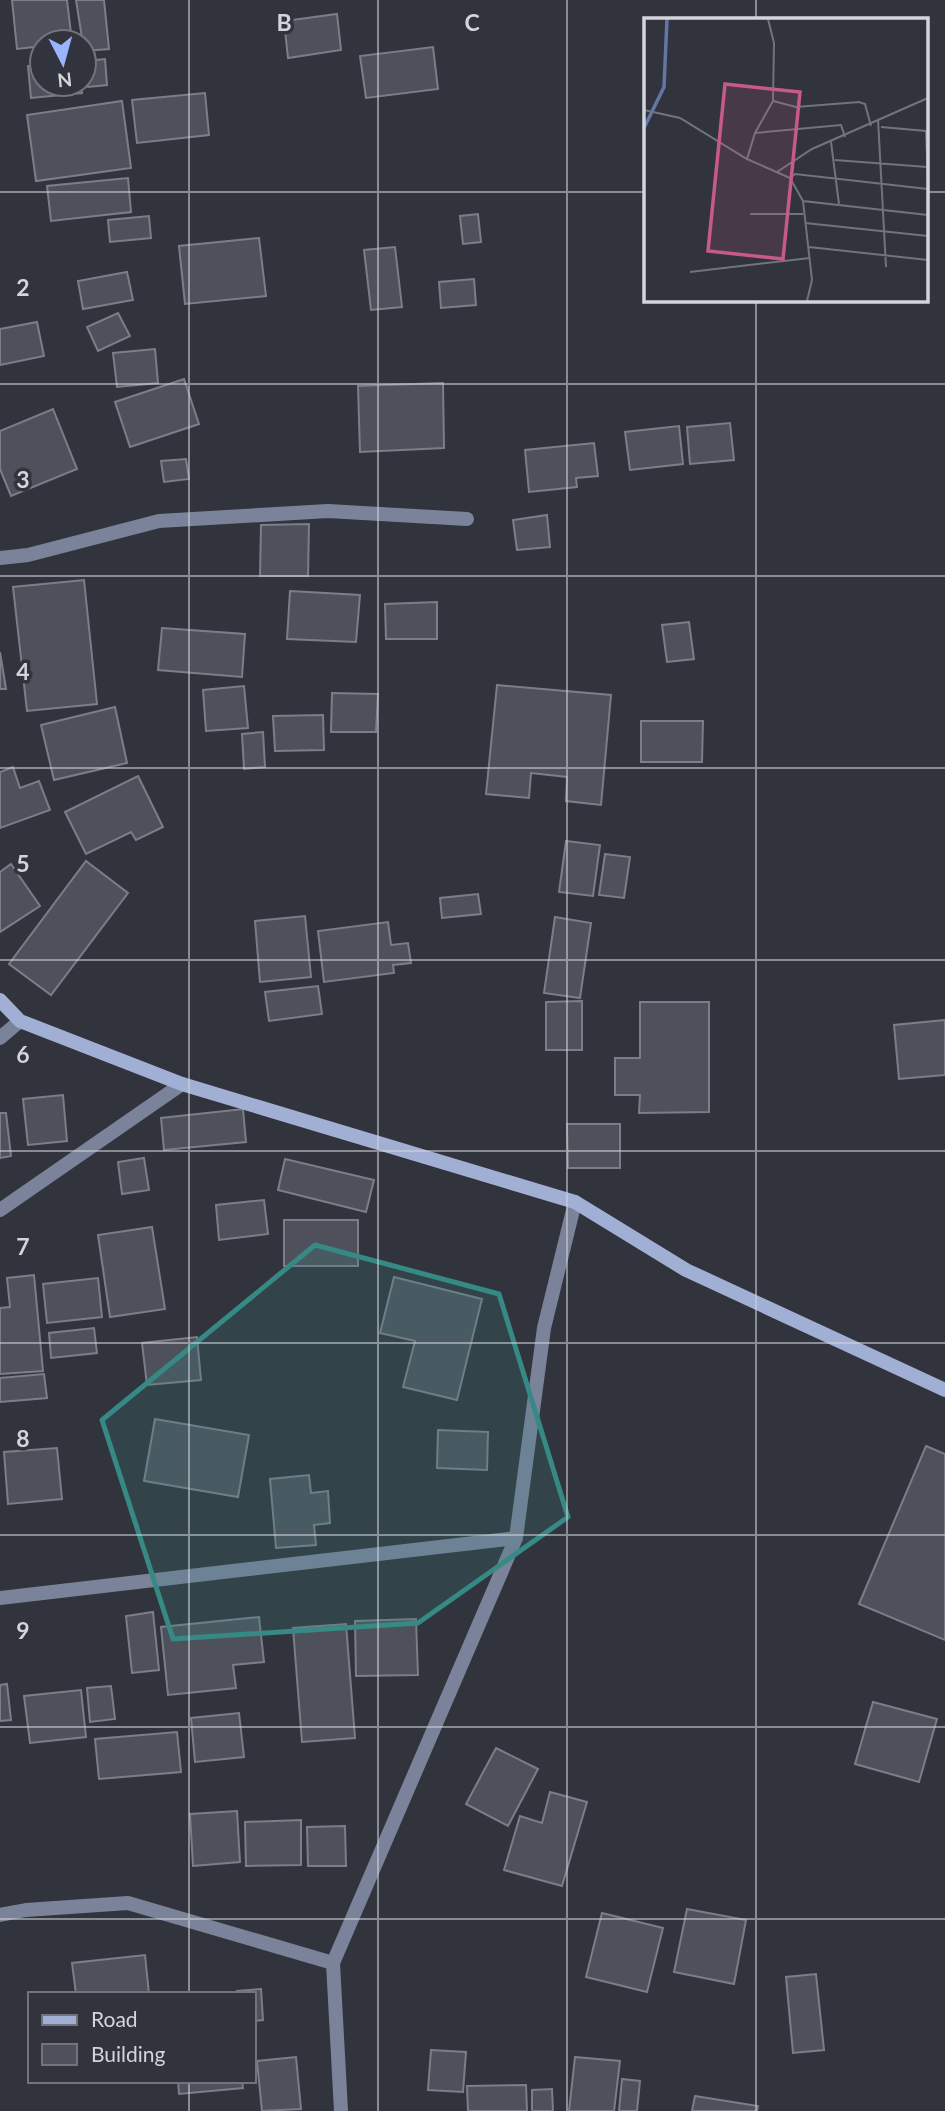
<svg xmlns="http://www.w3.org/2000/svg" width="945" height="2111" viewBox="0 0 945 2111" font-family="Lato,sans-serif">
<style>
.building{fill:#4e515b;stroke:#7b7e88;stroke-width:2}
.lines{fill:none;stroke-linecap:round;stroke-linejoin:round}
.street{stroke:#7b839a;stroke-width:14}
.secondary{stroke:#a2afd4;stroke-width:14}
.marked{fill:#368984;fill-opacity:0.2;stroke:#368984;stroke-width:5;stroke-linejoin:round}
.grid{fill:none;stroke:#d3d5db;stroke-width:2;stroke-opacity:0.55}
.inset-river{fill:none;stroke:#6475a7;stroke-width:3.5}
.inset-road{fill:none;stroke:#72747c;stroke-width:2}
.view{fill:#c85a88;fill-opacity:0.15;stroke:#c85a88;stroke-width:3.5}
.inset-edge{fill:none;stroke:#d3d5db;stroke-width:3.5}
.grid-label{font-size:23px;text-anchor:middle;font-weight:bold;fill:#d3d5db;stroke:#31343d;stroke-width:7;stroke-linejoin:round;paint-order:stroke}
</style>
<rect width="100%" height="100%" fill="#31343d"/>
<g class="building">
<path d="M 12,0 L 67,0 L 72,42 L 42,42 L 42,46 L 17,49 Z"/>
<path d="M 76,0 L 104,0 L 109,49 L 84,51 Z"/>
<path d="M 337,14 L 341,50 L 288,58 L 284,21 Z"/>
<path d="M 433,47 L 438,89 L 366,98 L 360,56 Z"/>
<path d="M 105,59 L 107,85 L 88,87 L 86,61 Z"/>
<path d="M 42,64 L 42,84 L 81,84 L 82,93 L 31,98 L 28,66 Z"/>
<path d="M 205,93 L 209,135 L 137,143 L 132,100 Z"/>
<path d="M 122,101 L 131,168 L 36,181 L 27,115 Z"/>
<path d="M 128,178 L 131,212 L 51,221 L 47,186 Z"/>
<path d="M 478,214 L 481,242 L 463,244 L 460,216 Z"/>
<path d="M 149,216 L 151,238 L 110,242 L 108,220 Z"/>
<path d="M 259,238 L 266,296 L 185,304 L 179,246 Z"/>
<path d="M 395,247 L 402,307 L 371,310 L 364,250 Z"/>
<path d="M 127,272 L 133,300 L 83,309 L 78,281 Z"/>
<path d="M 474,279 L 476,305 L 441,308 L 439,282 Z"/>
<path d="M 118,313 L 130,336 L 98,351 L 87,327 Z"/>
<path d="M 37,322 L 44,356 L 0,365 L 0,329 Z"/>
<path d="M 155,349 L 158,383 L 117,387 L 113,353 Z"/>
<path d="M 184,379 L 199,424 L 130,447 L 115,402 Z"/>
<path d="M 443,383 L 444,448 L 360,452 L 358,386 Z"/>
<path d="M 53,409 L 77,469 L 11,496 L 0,469 L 0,431 Z"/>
<path d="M 730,423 L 734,460 L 690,464 L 687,427 Z"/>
<path d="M 679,426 L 683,464 L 630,470 L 625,432 Z"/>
<path d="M 594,443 L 598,476 L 576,478 L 577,487 L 529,492 L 525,450 Z"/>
<path d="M 186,459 L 189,479 L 164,482 L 161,461 Z"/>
<path d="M 547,515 L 550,547 L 517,550 L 513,520 Z"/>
<path d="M 309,524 L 308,576 L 260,576 L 261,525 Z"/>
<path d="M 84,580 L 97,704 L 27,711 L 13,587 Z"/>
<path d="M 290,591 L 360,595 L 356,642 L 287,639 Z"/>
<path d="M 437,602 L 437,639 L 386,639 L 385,604 Z"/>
<path d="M 689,622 L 694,659 L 667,662 L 662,625 Z"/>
<path d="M 162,628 L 245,634 L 242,677 L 158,670 Z"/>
<path d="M 0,652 L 6,689 L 0,689 Z"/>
<path d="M 497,685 L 611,695 L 601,805 L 566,801 L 567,777 L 531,773 L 529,798 L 486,794 Z"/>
<path d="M 244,686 L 248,728 L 206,731 L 203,690 Z"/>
<path d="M 332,693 L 378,694 L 376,732 L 331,732 Z"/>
<path d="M 115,707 L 127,763 L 54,780 L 41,725 Z"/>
<path d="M 323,715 L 324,750 L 275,751 L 273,716 Z"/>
<path d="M 641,721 L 703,721 L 702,762 L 641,762 Z"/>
<path d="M 263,732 L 265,767 L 244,769 L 242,734 Z"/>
<path d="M 13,767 L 20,788 L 39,781 L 50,810 L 0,828 L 0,772 Z"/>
<path d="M 138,776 L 163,827 L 136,840 L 131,832 L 86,854 L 65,812 Z"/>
<path d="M 566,841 L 600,845 L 593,896 L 559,892 Z"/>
<path d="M 605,854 L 630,857 L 624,898 L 599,895 Z"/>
<path d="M 86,861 L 128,893 L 51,995 L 9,964 Z"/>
<path d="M 11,864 L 40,906 L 0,932 L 0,872 Z"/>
<path d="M 478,894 L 481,914 L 442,918 L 440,898 Z"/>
<path d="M 305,916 L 311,977 L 260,982 L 255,921 Z"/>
<path d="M 555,917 L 591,923 L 580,998 L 544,993 Z"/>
<path d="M 388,922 L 391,945 L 408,943 L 411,963 L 393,965 L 394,973 L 324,982 L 318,931 Z"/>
<path d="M 318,986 L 322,1014 L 269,1021 L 265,992 Z"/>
<path d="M 582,1001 L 582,1050 L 546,1050 L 546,1002 Z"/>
<path d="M 640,1002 L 709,1002 L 709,1112 L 639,1113 L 640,1095 L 615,1095 L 615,1058 L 640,1058 Z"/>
<path d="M 945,1020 L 945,1075 L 899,1079 L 894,1025 Z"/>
<path d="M 63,1095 L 67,1141 L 28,1145 L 23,1099 Z"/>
<path d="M 243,1109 L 246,1142 L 164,1150 L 161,1118 Z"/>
<path d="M 0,1113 L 6,1113 L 11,1156 L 0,1158 Z"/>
<path d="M 567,1124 L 620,1124 L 620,1168 L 568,1168 Z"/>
<path d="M 144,1158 L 149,1190 L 122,1194 L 118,1162 Z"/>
<path d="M 285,1159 L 374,1180 L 366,1212 L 278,1190 Z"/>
<path d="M 264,1200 L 268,1234 L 219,1240 L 216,1205 Z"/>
<rect x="284" y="1220" width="74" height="46"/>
<path d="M 152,1227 L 165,1309 L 110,1317 L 98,1235 Z"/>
<path d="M 34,1275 L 43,1371 L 0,1374 L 0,1308 L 10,1307 L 7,1278 Z"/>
<path d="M 394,1277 L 482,1299 L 457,1400 L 403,1387 L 415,1341 L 380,1333 Z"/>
<path d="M 98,1278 L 102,1317 L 47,1323 L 43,1284 Z"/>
<path d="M 94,1328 L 97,1353 L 51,1358 L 49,1333 Z"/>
<path d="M 197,1337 L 201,1380 L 147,1385 L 142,1343 Z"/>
<path d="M 44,1374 L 47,1398 L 0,1402 L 0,1378 Z"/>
<path d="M 155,1419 L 249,1435 L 238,1497 L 144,1481 Z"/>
<path d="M 438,1430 L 488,1432 L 487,1470 L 437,1468 Z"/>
<path d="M 926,1446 L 945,1454 L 945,1640 L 859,1604 Z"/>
<path d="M 57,1448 L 62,1499 L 8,1504 L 4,1452 Z"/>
<path d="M 309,1475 L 311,1493 L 328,1491 L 330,1523 L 314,1525 L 316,1545 L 276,1548 L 270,1479 Z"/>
<path d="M 153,1612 L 159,1670 L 132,1673 L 126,1616 Z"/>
<path d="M 259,1617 L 264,1662 L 233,1665 L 236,1688 L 168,1695 L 161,1627 Z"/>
<path d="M 416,1619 L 418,1675 L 356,1676 L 355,1621 Z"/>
<path d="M 346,1624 L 355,1738 L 302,1742 L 293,1628 Z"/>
<path d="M 7,1684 L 11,1720 L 0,1721 L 0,1685 Z"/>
<path d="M 111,1686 L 115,1719 L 90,1722 L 87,1688 Z"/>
<path d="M 81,1690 L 86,1737 L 30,1743 L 24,1696 Z"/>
<path d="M 873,1702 L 937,1719 L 919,1782 L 855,1764 Z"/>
<path d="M 239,1713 L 244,1757 L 195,1762 L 191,1718 Z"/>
<path d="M 177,1732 L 181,1772 L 99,1779 L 95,1739 Z"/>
<path d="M 496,1748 L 538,1769 L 508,1826 L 466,1804 Z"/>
<path d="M 550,1792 L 587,1802 L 562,1886 L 504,1870 L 520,1816 L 542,1823 Z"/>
<path d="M 237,1811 L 240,1862 L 193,1866 L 190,1814 Z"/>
<path d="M 301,1820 L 301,1865 L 246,1866 L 245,1822 Z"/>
<path d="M 345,1826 L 346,1866 L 308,1866 L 307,1827 Z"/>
<path d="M 687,1909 L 746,1920 L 734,1984 L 674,1972 Z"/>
<path d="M 602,1913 L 663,1928 L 647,1992 L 586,1977 Z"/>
<path d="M 145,1955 L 149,1994 L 76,1994 L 72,1963 Z"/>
<path d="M 816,1974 L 824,2050 L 793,2053 L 786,1977 Z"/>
<path d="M 261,1989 L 263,2020 L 254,2021 L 254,1994 L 237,1994 L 237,1991 Z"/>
<path d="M 431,2050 L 466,2052 L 463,2092 L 428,2090 Z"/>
<path d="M 296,2057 L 301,2109 L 262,2111 L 257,2061 Z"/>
<path d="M 575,2057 L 620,2061 L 614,2111 L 569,2111 Z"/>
<path d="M 622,2079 L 640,2081 L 637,2111 L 619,2111 Z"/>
<path d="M 178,2081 L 242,2081 L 243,2088 L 179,2094 Z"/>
<path d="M 526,2085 L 527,2111 L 468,2111 L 467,2086 Z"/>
<path d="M 552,2089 L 553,2111 L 532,2111 L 532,2090 Z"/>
<path d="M 695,2096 L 758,2106 L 757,2111 L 692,2111 Z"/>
</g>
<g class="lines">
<g class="street">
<path d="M 0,558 L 28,555 L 159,521 L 328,511 L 467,519"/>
<path d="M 0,1038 L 20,1021"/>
<path d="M 0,1210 L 182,1084"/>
<path d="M 0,1598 L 516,1538"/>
<path d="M 0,1915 L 26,1910 L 128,1903 L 333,1963 L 341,2111"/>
<path d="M 333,1963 L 516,1538 L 544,1328 L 575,1202"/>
</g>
<path class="secondary" d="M 0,1000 L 20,1021 L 182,1084 L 575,1202 L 686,1270 L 945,1390"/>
</g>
<path class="marked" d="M 315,1245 L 499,1294 L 568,1517 L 418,1623 L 173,1639 L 102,1420 Z"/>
<path class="grid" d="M 189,0 L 189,1994M 378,0 L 378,2111M 567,0 L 567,2111M 756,0 L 756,19M 0,192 L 646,192M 926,192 L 945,192M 756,299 L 756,2111M 0,384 L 945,384M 0,576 L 945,576M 0,768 L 945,768M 0,960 L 945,960M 0,1151 L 945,1151M 0,1343 L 945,1343M 0,1535 L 945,1535M 0,1727 L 945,1727M 0,1919 L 945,1919M 189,2081 L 189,2111"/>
<g transform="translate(644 18)">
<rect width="284" height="284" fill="#31343d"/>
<path class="inset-river" d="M 0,110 L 20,69 L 23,1"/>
<path class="inset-road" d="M 124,1 L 130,25 L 129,83 L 152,89 L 215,84 L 221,86 L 227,108M 0,92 L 36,100 L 103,141 L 146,160 L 159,183 L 284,197M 234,101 L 242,249M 237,109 L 282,113 L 284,163M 111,115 L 197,107 L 201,119M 187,124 L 195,186M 103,141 L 111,115 L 129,83M 191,142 L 283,149M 133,154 L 168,131 L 284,80M 146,160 L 151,156 L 284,171M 159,183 L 168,262 L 163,283M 106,196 L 159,196M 161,205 L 284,218M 165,229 L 284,242M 46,254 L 166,240"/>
<path class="view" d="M 81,66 L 156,74 L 139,241 L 64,233 Z"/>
<rect width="284" height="284" class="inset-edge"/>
</g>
<g class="grid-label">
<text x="284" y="31">B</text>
<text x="472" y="31">C</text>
<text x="23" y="296">2</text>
<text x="23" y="488">3</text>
<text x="23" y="680">4</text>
<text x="23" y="872">5</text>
<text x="23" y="1063">6</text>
<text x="23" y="1255">7</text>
<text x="23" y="1447">8</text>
<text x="23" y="1639">9</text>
</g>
<rect x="28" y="1992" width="228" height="91" fill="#31343d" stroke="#72747c" stroke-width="2"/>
<rect x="42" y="2015" width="35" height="10" fill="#a2afd4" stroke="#72747c" stroke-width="2"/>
<text x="91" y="2027" font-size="21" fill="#d3d5db">Road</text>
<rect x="42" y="2044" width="35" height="21" fill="#4e515b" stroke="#72747c" stroke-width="2"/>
<text x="91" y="2062" font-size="21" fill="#d3d5db">Building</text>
<g transform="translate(63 63) rotate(174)"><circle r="33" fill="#31343d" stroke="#72747c" stroke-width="2"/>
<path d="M0-5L12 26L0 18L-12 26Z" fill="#9cb4fd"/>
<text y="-10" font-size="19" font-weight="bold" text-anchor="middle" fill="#d3d5db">N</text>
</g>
</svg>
